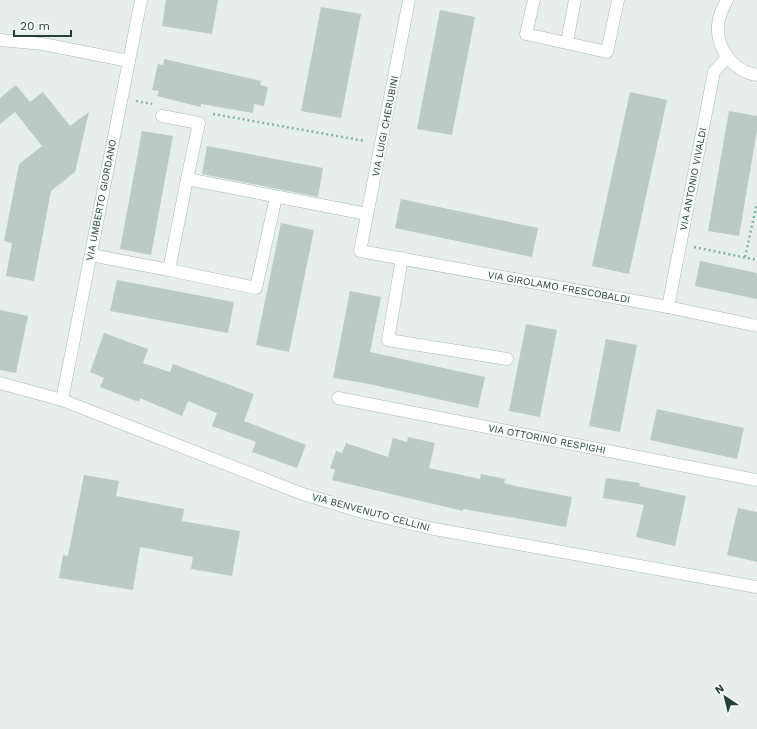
<svg xmlns="http://www.w3.org/2000/svg" width="757" height="729" viewBox="0 0 757 729" font-family="'Work Sans',sans-serif">
<style>
.building{fill:#bbcac4}
.lines{fill:none;stroke-linecap:round;stroke-linejoin:round}
.lane-casing{stroke:#a8b8b2;stroke-width:13}
.street-casing{stroke:#a8b8b2;stroke-width:13}
.secondary-casing{stroke:#a4bbb3;stroke-width:13}
.path{stroke:#86b3a5;stroke-width:2.5;stroke-dasharray:2 3;stroke-linecap:butt}
.lane{stroke:#fff;stroke-width:12}
.street{stroke:#fff;stroke-width:12}
.secondary{stroke:#fff;stroke-width:12}
.labels{text-anchor:middle;dominant-baseline:central;stroke-width:4;stroke-linejoin:round;paint-order:stroke}
.street-label{font-size:10px;fill:#24423a;stroke:#f7fbf9}
</style>
<rect width="100%" height="100%" fill="#e6efeb"/>
<g class="building">
<path d="M 166,0 L 218,0 L 212,34 L 162,26 Z"/>
<path d="M 321,7 L 361,14 L 341,118 L 301,111 Z"/>
<path d="M 440,10 L 475,17 L 452,135 L 417,129 Z"/>
<path d="M 164,59 L 261,81 L 260,85 L 268,87 L 264,106 L 254,104 L 253,113 L 201,104 L 201,107 L 157,96 L 159,91 L 152,90 L 158,64 L 163,65 Z"/>
<path d="M 16,85 L 30,102 L 43,92 L 70,126 L 89,112 L 75,172 L 51,191 L 34,281 L 6,276 L 12,243 L 4,241 L 19,164 L 42,146 L 15,112 L 0,124 L 0,98 Z"/>
<path d="M 630,92 L 667,100 L 629,274 L 592,266 Z"/>
<path d="M 729,111 L 757,116 L 757,130 L 739,236 L 708,231 Z"/>
<path d="M 142,131 L 173,136 L 151,255 L 120,249 Z"/>
<path d="M 207,146 L 323,168 L 318,197 L 202,174 Z"/>
<path d="M 401,199 L 538,228 L 532,257 L 395,228 Z"/>
<path d="M 281,223 L 314,230 L 289,352 L 256,345 Z"/>
<path d="M 700,261 L 757,273 L 757,299 L 695,286 Z"/>
<path d="M 117,280 L 234,302 L 228,333 L 110,311 Z"/>
<path d="M 350,291 L 381,297 L 370,352 L 485,377 L 478,408 L 364,383 L 333,378 Z"/>
<path d="M 0,310 L 28,316 L 16,373 L 0,370 Z"/>
<path d="M 526,324 L 557,330 L 540,417 L 509,411 Z"/>
<path d="M 104,333 L 148,349 L 143,363 L 170,372 L 173,364 L 254,394 L 244,421 L 306,445 L 297,468 L 252,452 L 256,442 L 212,426 L 217,413 L 188,401 L 182,416 L 140,398 L 139,402 L 100,387 L 104,378 L 90,372 Z"/>
<path d="M 606,339 L 637,345 L 620,432 L 589,426 Z"/>
<path d="M 657,409 L 744,428 L 737,459 L 650,440 Z"/>
<path d="M 408,437 L 435,443 L 429,468 L 480,479 L 481,474 L 505,479 L 504,483 L 515,486 L 572,497 L 566,527 L 463,509 L 463,511 L 332,480 L 335,470 L 330,468 L 336,451 L 342,453 L 346,443 L 388,457 L 393,438 L 407,442 Z"/>
<path d="M 84,475 L 119,481 L 116,496 L 184,509 L 182,521 L 240,531 L 232,576 L 191,569 L 193,557 L 140,547 L 133,590 L 59,578 L 63,555 L 68,556 Z"/>
<path d="M 606,478 L 640,483 L 639,486 L 686,496 L 675,546 L 636,537 L 644,505 L 603,498 Z"/>
<path d="M 738,508 L 757,512 L 757,562 L 727,555 Z"/>
</g>
<g class="lines">
<g class="lane-casing">
<g id="lane">
<path d="M 534,0 L 526,34 L 607,52 L 618,0"/>
<path d="M 567,42 L 575,0"/>
<path d="M 162,116 L 199,123 L 187,179"/>
<path d="M 91,255 L 169,270 L 187,179 L 367,214"/>
<path d="M 402,258 L 388,340 L 507,359"/>
<path d="M 169,270 L 256,288 L 276,197"/>
</g>
</g>
<g class="street-casing">
<g id="street">
<path d="M 409,0 L 360,251 L 668,307 L 757,326"/>
<path d="M 727,0 C 723,8 718,16 718,26 C 716,49 735,72 757,75"/>
<path d="M 0,40 L 43,44 L 129,61"/>
<path d="M 668,307 L 714,72 L 727,57"/>
<path d="M 338,398 L 757,480"/>
<path d="M 62,400 L 141,0"/>
</g>
</g>
<g class="secondary-casing">
<path id="secondary" d="M 0,383 L 62,400 L 300,493 L 362,512 L 429,528 L 757,587"/>
</g>
<g class="path">
<path d="M 136,101 L 152,104"/>
<path d="M 213,114 L 365,141"/>
<path d="M 694,247 L 757,260"/>
<path d="M 745,257 L 757,203"/>
</g>
<use href="#lane" class="lane"/>
<use href="#street" class="street"/>
<use href="#secondary" class="secondary"/>
</g>
<g class="labels">
<g class="street-label">
<text transform="translate(385 126) rotate(-79)">VIA LUIGI CHERUBINI</text>
<text transform="translate(693 179) rotate(-79)">VIA ANTONIO VIVALDI</text>
<text transform="translate(101 200) rotate(-79)">VIA UMBERTO GIORDANO</text>
<text transform="translate(559 287) rotate(10)">VIA GIROLAMO FRESCOBALDI</text>
<text transform="translate(547 439) rotate(11)">VIA OTTORINO RESPIGHI</text>
<text transform="translate(371 512) rotate(15)">VIA BENVENUTO CELLINI</text>
</g>
</g>
<g transform="translate(725 697) rotate(325)" stroke="#f7fbf9" stroke-width="3" paint-order="stroke">
<path d="M0-3L7 15L0 10L-7 15Z" fill="#24423a"/>
<text y="-6" font-size="11" font-weight="bold" text-anchor="middle" fill="#24423a">N</text>
</g>
<path d="M14 30v6h57v-6" fill="none" stroke="#24423a" stroke-width="2"/>
<text x="20" y="30" font-size="12" fill="#24423a" stroke="#f7fbf9" stroke-width="3" paint-order="stroke">20 m</text>
</svg>
